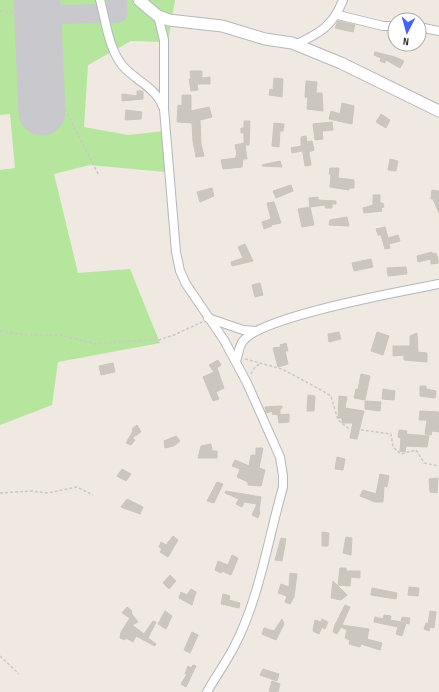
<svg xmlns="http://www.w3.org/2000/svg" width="439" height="692" viewBox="0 0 439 692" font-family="'Sofia Sans Condensed',sans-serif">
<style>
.green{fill:#b6e59e}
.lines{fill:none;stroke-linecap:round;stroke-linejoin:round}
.taxiway{stroke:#c9c8cc;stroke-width:19}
.runway{stroke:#c9c8cc;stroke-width:47}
.building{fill:#cbc7bf;stroke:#cbc5ba}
.street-casing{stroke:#b4b7c1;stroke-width:10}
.secondary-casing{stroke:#b4b7c1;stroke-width:13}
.path{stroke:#c9c9c9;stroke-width:1.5;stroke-dasharray:3 2;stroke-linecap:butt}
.street{stroke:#fff;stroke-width:8}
.secondary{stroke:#fff;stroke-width:11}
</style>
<rect width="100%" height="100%" fill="#efe9e1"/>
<path class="green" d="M 0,0 L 175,0 L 168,42 L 131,41 L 88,65 L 84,127 L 128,135 L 164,131 L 165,172 L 90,165 L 54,174 L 78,273 L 130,269 L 160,343 L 58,362 L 52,405 L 0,425 L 0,170 L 15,168 L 10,114 L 0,115 Z"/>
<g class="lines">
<path class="taxiway" d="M 38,15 L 118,13 L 117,0"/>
<path class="runway" d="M 37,0 L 42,112"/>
</g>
<g class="building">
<path d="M 338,21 L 355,25 L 353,32 L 335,28 Z"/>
<path d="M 375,52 L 395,57 L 404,61 L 400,68 L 386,60 L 385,63 L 380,61 L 381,58 L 374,55 Z"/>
<path d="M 190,71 L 202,71 L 202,78 L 210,77 L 210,84 L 197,84 L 198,90 L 191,91 L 189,79 L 191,79 Z"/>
<path d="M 274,78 L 283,79 L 282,97 L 269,95 L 270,89 L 273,90 Z"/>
<path d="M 306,81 L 317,82 L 316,93 L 322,93 L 323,111 L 307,109 L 308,98 L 305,97 Z"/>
<path d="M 137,91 L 143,91 L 143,99 L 122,101 L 122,94 L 137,96 Z"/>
<path d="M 182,95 L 191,95 L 191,111 L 209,107 L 212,117 L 200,120 L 201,144 L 204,156 L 196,157 L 193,141 L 192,123 L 177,122 L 178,105 L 182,106 Z"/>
<path d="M 342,103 L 354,106 L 352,124 L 329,119 L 331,111 L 340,114 Z"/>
<path d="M 126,110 L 142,112 L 141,119 L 125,120 Z"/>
<path d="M 381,114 L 390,120 L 386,128 L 376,122 Z"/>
<path d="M 244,121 L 250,121 L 249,145 L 245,145 L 247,159 L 243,159 L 242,167 L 223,169 L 221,160 L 236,158 L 236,155 L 237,155 L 235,145 L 244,143 L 244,133 L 241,133 L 241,128 L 244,128 Z"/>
<path d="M 332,122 L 333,130 L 322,131 L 323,139 L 315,140 L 313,124 Z"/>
<path d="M 274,123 L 284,124 L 283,131 L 280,131 L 279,147 L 272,146 Z"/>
<path d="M 306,136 L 307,142 L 312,141 L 314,150 L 309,152 L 311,165 L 305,166 L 303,153 L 302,151 L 292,153 L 291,148 L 301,146 L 301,137 Z"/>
<path d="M 390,159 L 398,161 L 396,171 L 388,170 Z"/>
<path d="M 280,161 L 282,167 L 262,166 L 262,165 Z"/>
<path d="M 330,168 L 339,168 L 338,178 L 354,180 L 354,188 L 349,188 L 349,190 L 330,187 L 331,174 L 329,174 Z"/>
<path d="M 291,185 L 293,191 L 276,198 L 273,191 Z"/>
<path d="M 212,188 L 214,196 L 200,202 L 197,192 Z"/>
<path d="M 432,190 L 439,191 L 439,213 L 433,199 L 431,199 Z"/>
<path d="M 373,195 L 380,195 L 380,203 L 383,203 L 384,207 L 381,208 L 382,211 L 364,213 L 363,208 L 373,205 Z"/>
<path d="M 318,197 L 318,200 L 336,201 L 336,204 L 332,204 L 332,208 L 325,208 L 326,205 L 310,207 L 309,198 Z"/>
<path d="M 274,202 L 281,223 L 271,225 L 272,226 L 264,229 L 262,222 L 271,219 L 267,203 Z"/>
<path d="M 310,207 L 314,225 L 302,227 L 298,209 Z"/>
<path d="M 347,217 L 349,226 L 329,225 L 330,220 Z"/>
<path d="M 385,227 L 388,238 L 398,235 L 400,241 L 389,244 L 390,248 L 385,249 L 381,235 L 378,235 L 376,229 Z"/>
<path d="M 245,244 L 253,261 L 232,266 L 231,262 L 243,258 L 238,247 Z"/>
<path d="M 432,252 L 432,254 L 436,253 L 439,263 L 431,264 L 431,259 L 418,262 L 417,256 Z"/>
<path d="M 371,259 L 373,267 L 354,271 L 352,263 Z"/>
<path d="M 406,267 L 407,274 L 388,276 L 387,268 Z"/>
<path d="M 260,283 L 263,295 L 255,297 L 252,285 Z"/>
<path d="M 339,332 L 341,339 L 329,342 L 328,334 Z"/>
<path d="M 377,332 L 389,336 L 383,355 L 371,351 Z"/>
<path d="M 417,333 L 418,352 L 427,353 L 427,362 L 404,360 L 404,355 L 393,356 L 393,346 L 410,346 L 410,336 Z"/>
<path d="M 286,343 L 288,351 L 285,351 L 288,364 L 278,367 L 273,348 L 281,347 L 280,345 Z"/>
<path d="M 218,360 L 221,365 L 217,368 L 224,388 L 216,392 L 219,399 L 213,401 L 203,377 L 214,372 L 209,365 Z"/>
<path d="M 113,363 L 115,372 L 101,375 L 99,366 Z"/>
<path d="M 361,374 L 370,376 L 365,400 L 354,398 L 356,389 L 358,390 Z"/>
<path d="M 420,386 L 426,386 L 426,389 L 436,391 L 435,398 L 420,396 Z"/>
<path d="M 383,389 L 395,391 L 394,400 L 382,399 Z"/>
<path d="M 308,395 L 315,396 L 314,411 L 307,411 Z"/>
<path d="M 339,396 L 347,397 L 345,408 L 364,411 L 357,439 L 350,438 L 353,423 L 342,423 L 342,418 L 338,418 Z"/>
<path d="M 365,401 L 381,402 L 380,411 L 365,409 Z"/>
<path d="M 282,406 L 282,408 L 280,409 L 280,415 L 289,414 L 289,422 L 279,423 L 278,415 L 272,414 L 273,411 L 266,413 L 265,407 Z"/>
<path d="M 420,411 L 439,412 L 439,432 L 432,431 L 431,435 L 425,434 L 427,420 L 419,420 Z"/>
<path d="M 137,425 L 141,432 L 132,438 L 135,440 L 131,445 L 126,443 L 133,431 L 132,429 Z"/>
<path d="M 399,430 L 407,431 L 406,434 L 429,436 L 427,447 L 406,446 L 405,452 L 400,451 L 401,438 L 398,437 Z"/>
<path d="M 176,436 L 180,441 L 174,446 L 165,448 L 164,441 Z"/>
<path d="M 211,444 L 212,451 L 217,451 L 217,458 L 198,458 L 201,446 Z"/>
<path d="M 256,448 L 263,448 L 259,468 L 265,470 L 261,486 L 248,485 L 248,482 L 237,477 L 240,469 L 232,466 L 235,460 L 249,466 L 251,455 L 256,455 Z"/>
<path d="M 337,457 L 345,459 L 343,470 L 335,469 Z"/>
<path d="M 122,469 L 131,474 L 126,481 L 117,476 Z"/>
<path d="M 380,474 L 389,476 L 387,487 L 384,486 L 383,502 L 375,502 L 360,496 L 363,490 L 376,494 Z"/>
<path d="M 438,478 L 437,493 L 430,492 L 429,479 Z"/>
<path d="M 217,482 L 223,484 L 214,503 L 207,501 Z"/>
<path d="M 226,491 L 261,497 L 259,511 L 260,512 L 258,518 L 252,515 L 257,504 L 244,502 L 242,507 L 236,504 L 239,499 L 225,493 Z"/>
<path d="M 127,499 L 143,507 L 140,514 L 121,507 Z"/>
<path d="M 322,532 L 329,533 L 328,546 L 322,546 Z"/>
<path d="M 173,536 L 178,540 L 168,557 L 160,552 L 162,549 L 159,547 L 161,542 L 166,545 Z"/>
<path d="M 346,537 L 352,538 L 351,555 L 343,553 Z"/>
<path d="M 281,538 L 286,539 L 282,561 L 275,560 Z"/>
<path d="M 232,555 L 238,558 L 231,575 L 222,571 L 221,573 L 215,570 L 218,561 L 228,565 Z"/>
<path d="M 340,568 L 346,568 L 346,571 L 360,571 L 360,578 L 351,577 L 350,586 L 338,585 Z"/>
<path d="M 290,573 L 297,574 L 294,597 L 290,604 L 285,602 L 287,596 L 278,593 L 281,584 L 289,587 Z"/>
<path d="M 170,575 L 176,581 L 169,589 L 163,583 Z"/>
<path d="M 333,581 L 347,595 L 341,600 L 331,598 Z"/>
<path d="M 409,587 L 419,588 L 418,596 L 408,595 Z"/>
<path d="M 372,588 L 397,593 L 396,599 L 371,595 Z"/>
<path d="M 191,589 L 196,592 L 192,605 L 179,598 L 181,592 L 187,595 Z"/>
<path d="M 223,594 L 230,596 L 229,600 L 240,603 L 239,608 L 221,604 Z"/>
<path d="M 345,605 L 350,607 L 342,625 L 369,629 L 367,639 L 382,643 L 380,650 L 361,644 L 360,647 L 349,644 L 350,640 L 345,638 L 347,630 L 341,627 L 337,634 L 333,632 L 335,625 Z"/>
<path d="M 127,607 L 132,611 L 131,613 L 138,622 L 132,625 L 144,634 L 153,621 L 156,622 L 148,638 L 156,644 L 155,646 L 136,636 L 133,642 L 126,638 L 125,640 L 120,638 L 121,632 L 130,618 L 122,613 Z"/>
<path d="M 165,611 L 172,616 L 166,629 L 158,624 Z"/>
<path d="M 430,611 L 436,612 L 434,628 L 430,627 L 429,631 L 424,629 L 426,623 L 428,624 Z"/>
<path d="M 384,615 L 391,616 L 390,620 L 401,622 L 402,617 L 410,618 L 409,624 L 406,623 L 402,636 L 396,634 L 398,627 L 374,622 L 375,617 L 383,619 Z"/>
<path d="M 282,619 L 284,624 L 276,640 L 262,634 L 264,628 L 274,631 Z"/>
<path d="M 322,619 L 328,622 L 325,629 L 322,627 L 319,634 L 313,631 L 315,620 L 321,622 Z"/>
<path d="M 192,632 L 198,635 L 190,653 L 184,650 Z"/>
<path d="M 193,665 L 196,666 L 186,687 L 181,684 L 187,674 L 185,674 L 188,666 L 191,668 Z"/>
<path d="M 263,669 L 279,674 L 277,681 L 260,675 Z"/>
<path d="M 272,681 L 280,684 L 278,692 L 269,692 Z"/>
</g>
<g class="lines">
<g class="street-casing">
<g id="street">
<path d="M 100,0 C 106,21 108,47 122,65 C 134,80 156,87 163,107"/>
<path d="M 338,15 L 383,26 L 395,26"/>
<path d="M 158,16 L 164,40 L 164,109 L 176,252 L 180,271 L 186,284 L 224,340 L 247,383 L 280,457 L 283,476 L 283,487 C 268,539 260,596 235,645 C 227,661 216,676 207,692"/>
<path d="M 419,27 L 439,31"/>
<path d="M 295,45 C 320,33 333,26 343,0"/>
<path d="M 208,318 L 243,330 L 256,331"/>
<path d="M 236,361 C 238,356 239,346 243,341 C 262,316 403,291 439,284"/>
</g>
</g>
<g class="secondary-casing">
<path id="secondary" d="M 139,0 L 158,16 L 169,20 L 222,26 L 265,39 L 292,43 L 341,63 L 439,111"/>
</g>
<g class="path">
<path d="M 0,11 L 15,13 L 38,10 L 96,12"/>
<path d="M 40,60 L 98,174"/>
<path d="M 0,331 L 25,335 L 60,335 L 96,344 L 125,341 L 159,340 L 174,335 L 202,322"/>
<path d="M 245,359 L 282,369 L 321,390 L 331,396 L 338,420 L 348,428 L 391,434 L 393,447 L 401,454 L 416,450 L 424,463 L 439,466"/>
<path d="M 251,374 L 255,367 L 260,364"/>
<path d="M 0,493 L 31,491 L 48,493 L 77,487 L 93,495"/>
<path d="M 0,656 L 19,674"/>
</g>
<use href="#street" class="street"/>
<use href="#secondary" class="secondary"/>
</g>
<g transform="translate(407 32) rotate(186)"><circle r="19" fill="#ffffff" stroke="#ababab"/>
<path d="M0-3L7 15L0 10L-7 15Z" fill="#4264fb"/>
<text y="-6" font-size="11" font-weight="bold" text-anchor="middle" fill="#2e2e2e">N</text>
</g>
</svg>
